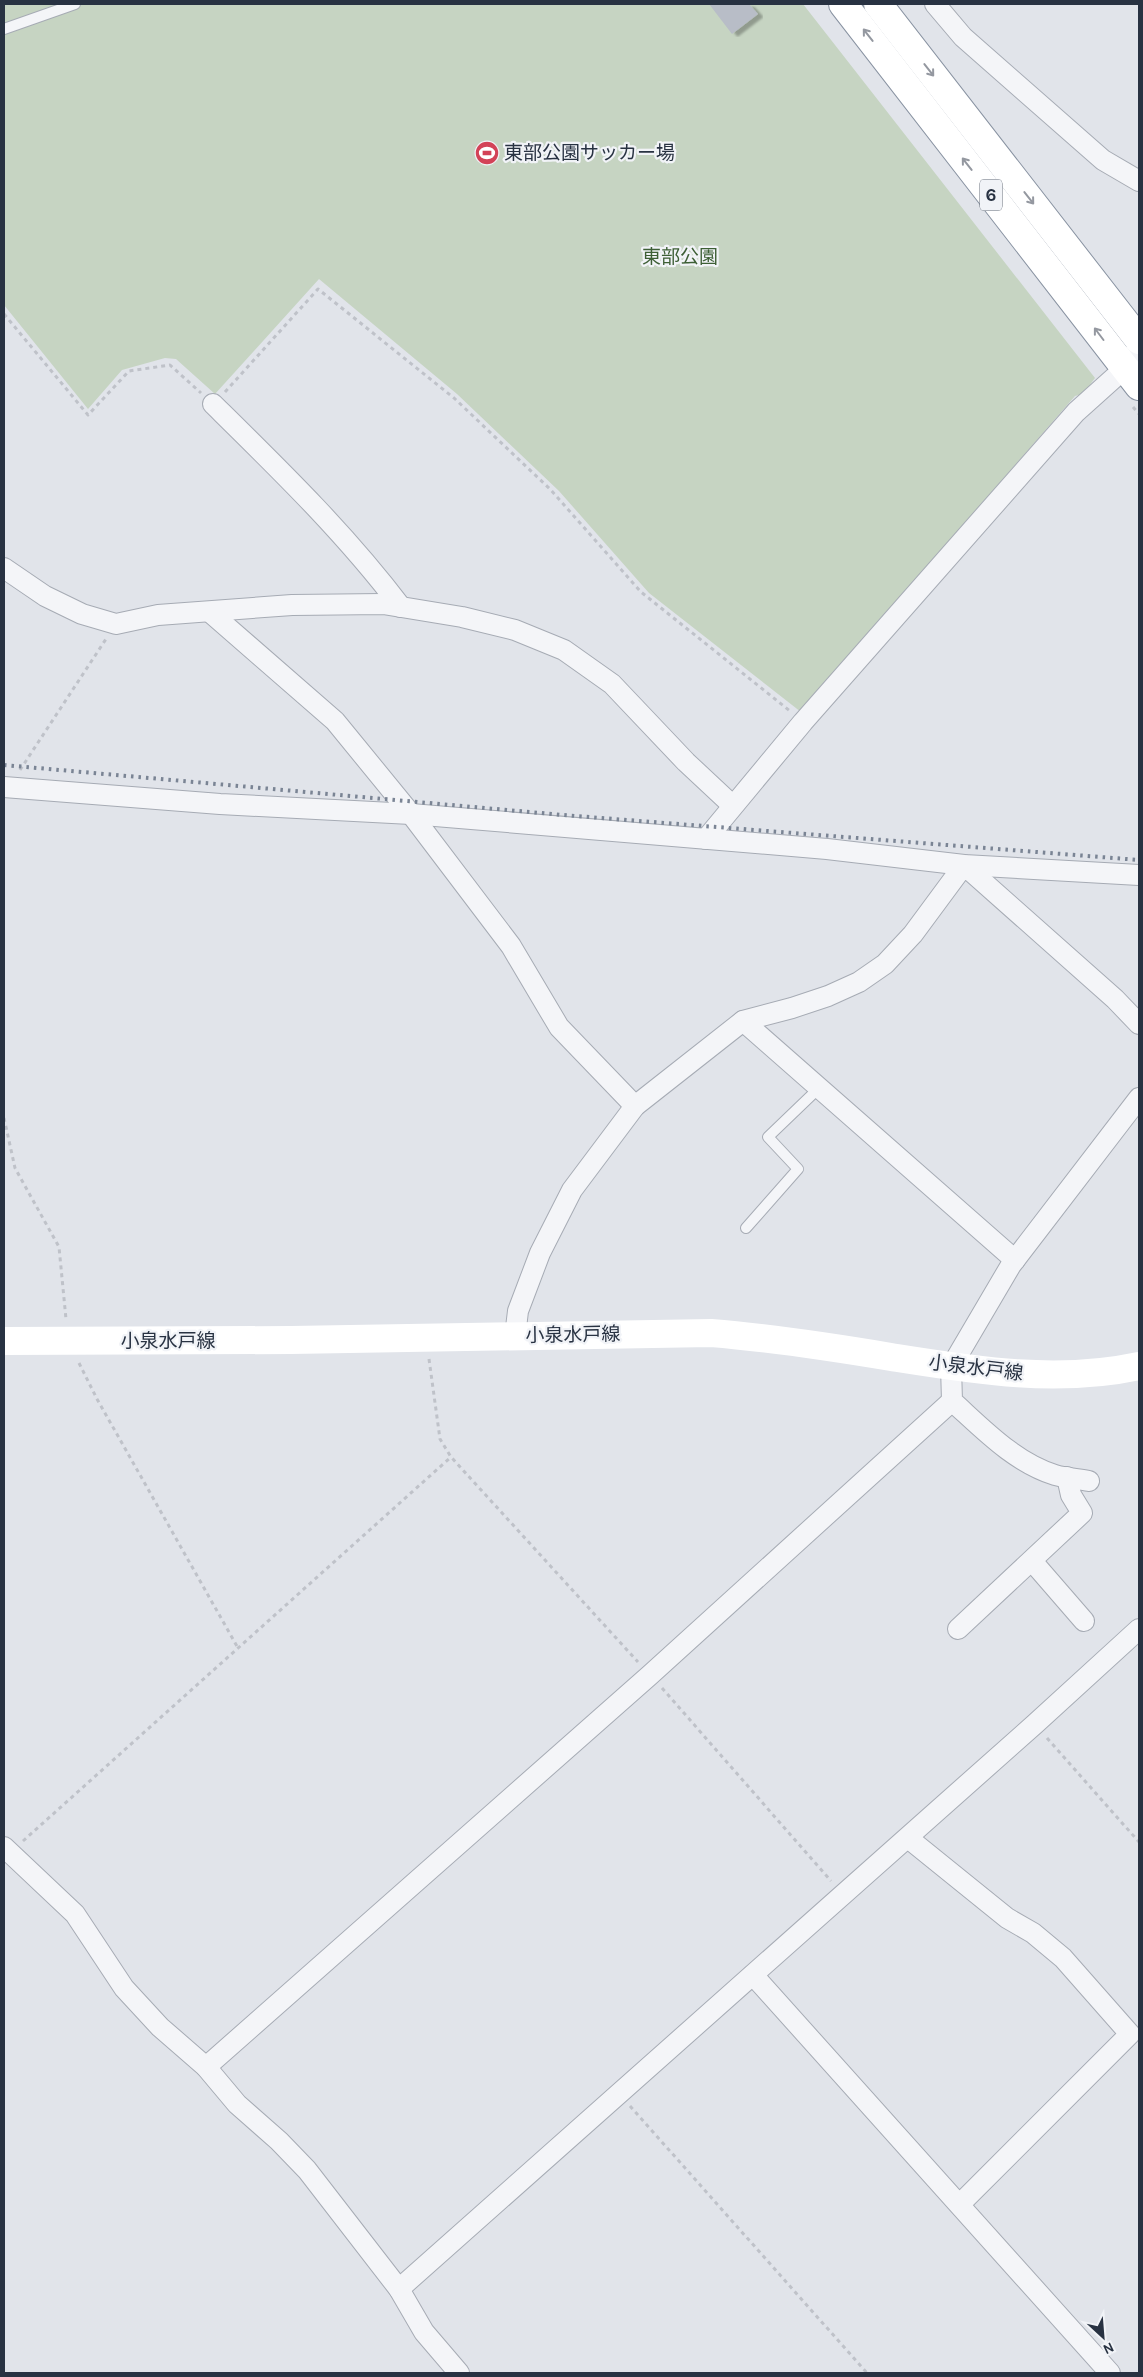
<svg xmlns="http://www.w3.org/2000/svg" width="1143" height="2377" viewBox="0 0 1143 2377" font-family="Karla,'Noto Sans JP',sans-serif">
<style>
.green{fill:#c6d4c2}
.building{fill:#b8bdc7;filter:url(#shadow)}
.lines{fill:none;stroke-linecap:round;stroke-linejoin:round}
.lane-casing{stroke:#a6abb4;stroke-width:12}
.street-casing{stroke:#a6abb4;stroke-width:22}
.highway-casing{stroke:#8892a1;stroke-width:30}
.path{stroke:#bfc2c9;stroke-width:3;stroke-dasharray:4 4;stroke-linecap:butt}
.lane{stroke:#f4f5f8;stroke-width:10}
.street{stroke:#f4f5f8;stroke-width:20}
.secondary{stroke:#fff;stroke-width:28}
.highway{stroke:#fff;stroke-width:28}
.rail{stroke:#7a8494;stroke-width:4;stroke-dasharray:2.5 5;stroke-linecap:butt}
.oneway{stroke:#9498a0}
.labels{text-anchor:middle;dominant-baseline:central;stroke-width:4.5;stroke-linejoin:round;paint-order:stroke}
.shield{fill:#f1f3f7;stroke:#646c78;stroke-width:1}
.shield-label{font-size:18px;font-weight:bold;fill:#283242}
.poi-label{font-size:19px;fill:#283242;stroke:#f1f3f7;text-anchor:start}
.park-label{font-size:19px;fill:#3d5f35;stroke:#f1f3f7}
.street-label{font-size:19px;fill:#283242;stroke:#f1f3f7}
</style>
<defs>
<filter id="shadow"><feDropShadow dx="5.5" dy="3" stdDeviation="1" flood-color="#0004"/></filter>
</defs>
<rect width="100%" height="100%" fill="#e1e4ea"/>
<path class="green" d="M 4,4 L 803,4 L 1095,378 L 1083,394 L 1075,396 L 801,712 L 649,593 L 559,491 L 457,394 L 319,279 L 215,394 L 176,359 L 165,358 L 122,370 L 88,409 L 4,305 Z"/>
<path class="building" d="M 709,4 L 749,4 L 758,14 L 732,34 Z"/>
<g class="lines">
<g class="lane-casing">
<g id="lane">
<path d="M 4,29 L 75,4"/>
<path d="M 746,1228 L 798,1169 L 768,1137 L 819,1088"/>
</g>
</g>
<g class="street-casing">
<g id="street">
<path d="M 935,4 L 963,37 L 1103,160 L 1139,181"/>
<path d="M 213,404 C 279,469 345,533 401,607"/>
<path d="M 4,568 L 45,596 L 82,614 L 116,624 L 158,615 L 292,605 L 383,604 L 462,617 L 515,630 L 564,650 L 612,684 L 686,762 L 732,805"/>
<path d="M 211,613 L 335,721 L 411,814 L 511,946 L 559,1027 L 635,1106"/>
<path d="M 4,787 L 220,804 L 411,814 L 827,849 L 964,865 L 1139,875"/>
<path d="M 706,839 L 803,722 L 1076,412 L 1125,368 L 1139,346"/>
<path d="M 743,1021 L 1015,1260"/>
<path d="M 515,1336 L 518,1311 L 540,1253 L 572,1190 L 635,1106 L 743,1021 L 792,1008 L 828,996 L 859,982 L 885,964 L 913,934 L 964,865 L 1115,999 L 1139,1024"/>
<path d="M 1089,1481 C 1078,1479 1065,1478 1055,1475 C 1014,1462 983,1429 952,1401 L 951,1367 L 1011,1265 L 1139,1098"/>
<path d="M 1032,1561 L 1084,1621"/>
<path d="M 958,1629 L 1082,1513 L 1071,1495 L 1067,1477"/>
<path d="M 908,1838 L 1007,1918 L 1033,1933 L 1063,1958 L 1130,2034 L 960,2204"/>
<path d="M 4,1847 L 75,1914 L 124,1988 L 160,2027 L 206,2067 L 237,2104 L 279,2141 L 307,2170 L 399,2289 L 424,2332 L 459,2373"/>
<path d="M 753,1975 L 1110,2373"/>
<path d="M 206,2067 L 650,1675 L 952,1401"/>
<path d="M 399,2289 L 1035,1724 L 1139,1629"/>
</g>
</g>
<g class="highway-casing">
<g id="highway">
<path d="M 843,4 L 1139,386"/>
<path d="M 878,4 L 1139,340"/>
</g>
</g>
<g class="path">
<path d="M 4,314 L 88,415 L 129,371 L 170,365 L 201,393"/>
<path d="M 225,392 L 318,289 L 454,398 L 550,489 L 641,592 L 790,711"/>
<path d="M 1133,407 L 1139,414"/>
<path d="M 20,770 L 106,639"/>
<path d="M 4,1118 L 15,1168 L 59,1247 L 66,1319"/>
<path d="M 429,1359 L 440,1439 L 451,1457 L 638,1662"/>
<path d="M 79,1363 L 97,1399 L 238,1648"/>
<path d="M 662,1688 L 831,1881"/>
<path d="M 1047,1738 L 1139,1842"/>
<path d="M 23,1841 L 451,1457"/>
<path d="M 630,2106 L 867,2373"/>
</g>
<use href="#lane" class="lane"/>
<use href="#street" class="street"/>
<path class="secondary" d="M 4,1341 L 291,1340 L 711,1333 C 772,1338 831,1347 891,1357 C 973,1370 1056,1384 1139,1366"/>
<use href="#highway" class="highway"/>
<path class="rail" d="M 4,765 L 563,815 L 1139,860"/>
</g>
<defs><path id="oneway-shaft" d="M-6 0H5M1.5-3L5.5 0L1.5 3" fill="none" stroke-width="1.6" stroke-linecap="round" stroke-linejoin="round" transform="scale(1.25)"/></defs>
<g class="oneway">
<use href="#oneway-shaft" transform="translate(868 35) rotate(-128)"/>
<use href="#oneway-shaft" transform="translate(929 70) rotate(52)"/>
<use href="#oneway-shaft" transform="translate(967 164) rotate(-128)"/>
<use href="#oneway-shaft" transform="translate(1029 198) rotate(52)"/>
<use href="#oneway-shaft" transform="translate(1099 334) rotate(-127)"/>
</g>
<defs>
<g id="stadium-disc" transform="scale(1.25)"><circle r="9.5" fill="#d34257" stroke="#f1f3f7"/><path d="M0-5a6.5 5 0 1 0 0 10a6.5 5 0 1 0 0-10ZM-3.5-1.8h7v3.6h-7Z" fill="#fff"/></g>
</defs>
<g fill-rule="evenodd">
<use href="#stadium-disc" x="487" y="153"/>
</g>
<g class="labels">
<rect class="shield" x="980" y="179.5" width="22" height="31" rx="4"/>
<g class="shield-label">
<text x="991" y="195">6</text>
</g>
<g class="poi-label">
<text x="504" y="153">東部公園サッカー場</text>
</g>
<g class="park-label">
<text x="680" y="257">東部公園</text>
</g>
<g class="street-label">
<text transform="translate(573 1335) rotate(-1)">小泉水戸線</text>
<text x="168" y="1341">小泉水戸線</text>
<text transform="translate(976 1368) rotate(7)">小泉水戸線</text>
</g>
</g>
<rect width="1143" height="2377" fill="none" stroke="#283242" stroke-width="10"/>
<g transform="translate(1103 2337) rotate(154)" stroke="#f1f3f7" stroke-width="4" paint-order="stroke">
<path d="M0-4L9 19L0 12L-9 19Z" fill="#283242"/>
<text y="-8" font-size="14" font-weight="bold" text-anchor="middle" fill="#283242">N</text>
</g>
</svg>
